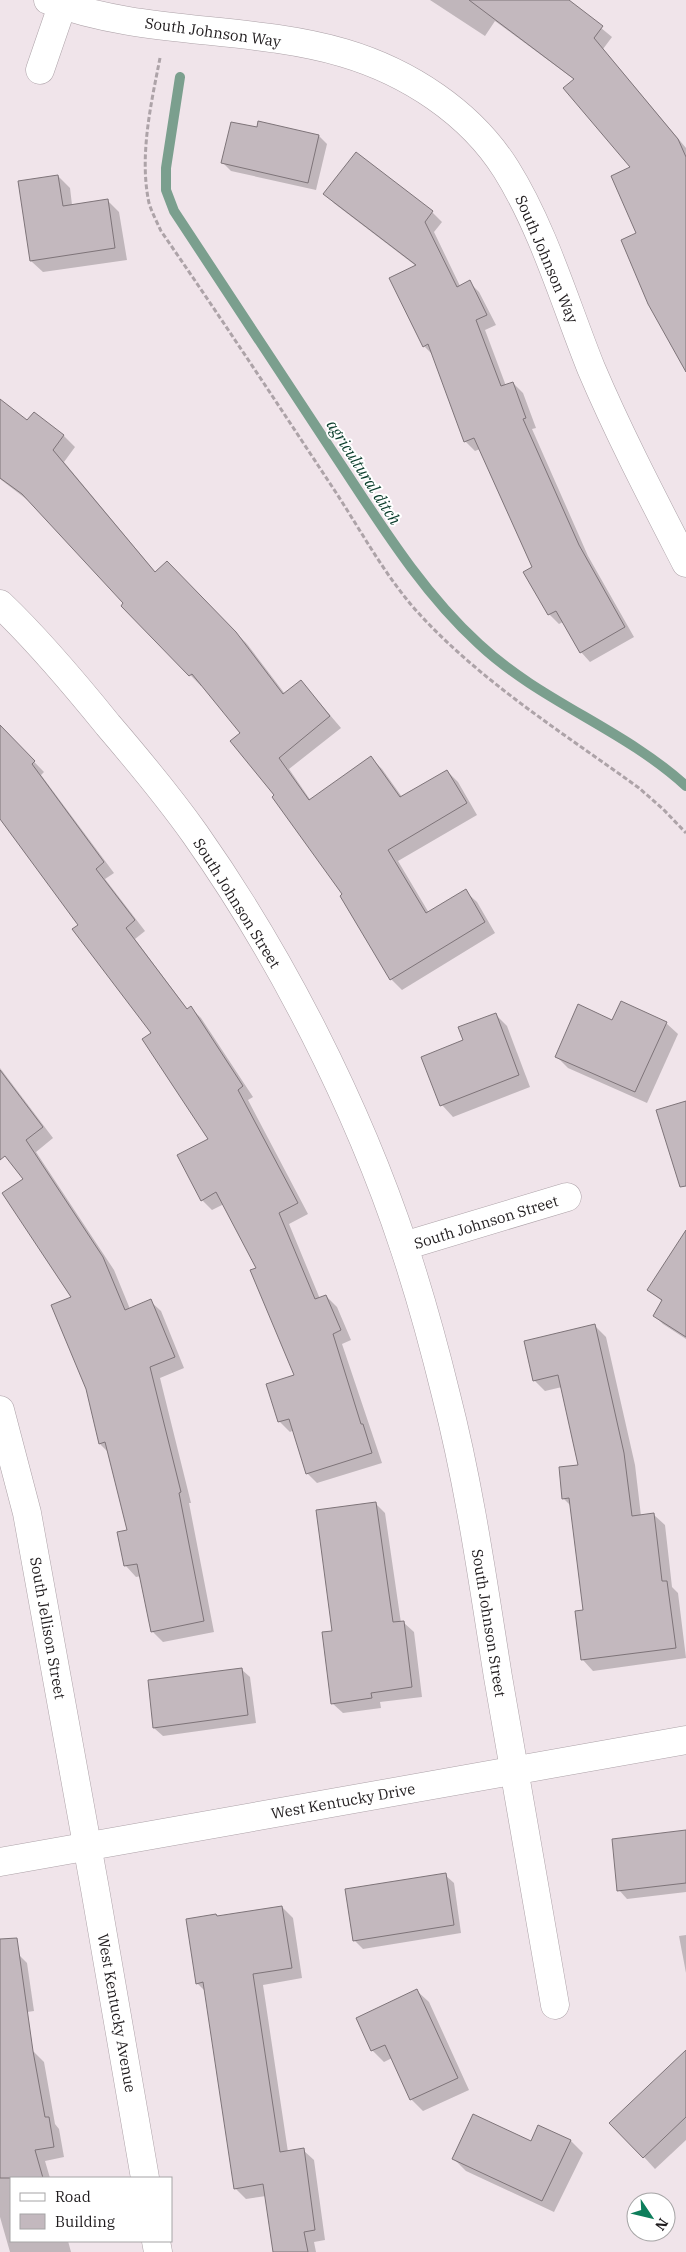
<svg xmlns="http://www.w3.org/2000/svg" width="686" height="2252" viewBox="0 0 686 2252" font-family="'IBM Plex Serif',serif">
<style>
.shadow{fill:#0003}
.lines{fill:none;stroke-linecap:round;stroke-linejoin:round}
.stream{stroke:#7b9f8e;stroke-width:10}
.building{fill:#c3b8be;stroke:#7e7479}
.minor-casing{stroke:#ada2a8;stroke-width:29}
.path{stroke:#ada3a8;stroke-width:3;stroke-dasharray:5 2.5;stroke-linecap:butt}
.minor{stroke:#fff;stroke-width:28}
.labels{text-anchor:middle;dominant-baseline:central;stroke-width:4;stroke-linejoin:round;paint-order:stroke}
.street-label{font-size:15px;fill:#1f1b1d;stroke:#fff}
.water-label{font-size:16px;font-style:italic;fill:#093c2a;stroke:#fff}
</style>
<rect width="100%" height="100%" fill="#f0e4ea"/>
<g class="shadow">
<path d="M 430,0 L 567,0 L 612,37 L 603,49 L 686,148 L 686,369 L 637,234 L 632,168 L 575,80 L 495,21 L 485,36 Z"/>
<path d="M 258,129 L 319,136 L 327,144 L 316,190 L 231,171 L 222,162 Z"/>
<path d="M 58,176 L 70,188 L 72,205 L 107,200 L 119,212 L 127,260 L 43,272 L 31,261 Z"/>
<path d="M 325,194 L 432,212 L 442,222 L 434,232 L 460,286 L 469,282 L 479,292 L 496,325 L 485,330 L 506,386 L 513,383 L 523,393 L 536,428 L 532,429 L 588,556 L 634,637 L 590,662 L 581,652 L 563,622 L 559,624 L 549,614 L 533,568 L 480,449 L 475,451 L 465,441 L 433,355 L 424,346 L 416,266 L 335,204 Z"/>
<path d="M 0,401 L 28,422 L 34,413 L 64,436 L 75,447 L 64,462 L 156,573 L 167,563 L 247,644 L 285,694 L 301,681 L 341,728 L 289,769 L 311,801 L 371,758 L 382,769 L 402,797 L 447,771 L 458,782 L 477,815 L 398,861 L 429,913 L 465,891 L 477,902 L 495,933 L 402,990 L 391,979 L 344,895 L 276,795 L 242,733 L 202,685 L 201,686 L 123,606 L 125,603 L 42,511 L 0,479 Z"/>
<path d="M 12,739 L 44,772 L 41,775 L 114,873 L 105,879 L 145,931 L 135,939 L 188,1010 L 191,1008 L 201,1018 L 253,1097 L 248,1100 L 308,1214 L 289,1224 L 320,1299 L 326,1296 L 337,1307 L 351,1340 L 342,1344 L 382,1463 L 317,1483 L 307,1473 L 294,1430 L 290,1432 L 279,1421 L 296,1376 L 257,1268 L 224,1204 L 212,1210 L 202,1200 L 210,1139 L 153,1033 L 80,925 L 0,817 L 0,751 Z"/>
<path d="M 495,1014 L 507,1026 L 530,1087 L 453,1117 L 442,1105 L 465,1041 Z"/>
<path d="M 666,1023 L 678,1034 L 647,1103 L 568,1068 L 556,1056 Z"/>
<path d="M 0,1068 L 53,1138 L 36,1152 L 114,1270 L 130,1309 L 150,1301 L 161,1311 L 184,1368 L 160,1378 L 191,1503 L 189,1503 L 214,1632 L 163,1642 L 152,1631 L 141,1576 L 136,1577 L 126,1566 L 129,1531 L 109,1453 L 100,1444 L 73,1298 L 25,1179 L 0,1147 Z"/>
<path d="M 686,1234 L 686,1339 L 663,1324 L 654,1315 L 663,1302 L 649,1290 Z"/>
<path d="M 595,1326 L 606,1337 L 635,1465 L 641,1516 L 654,1515 L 665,1525 L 672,1587 L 678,1593 L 686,1658 L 593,1671 L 583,1660 L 577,1612 L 584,1611 L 571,1506 L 563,1498 L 580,1466 L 562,1387 L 545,1391 L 534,1380 Z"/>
<path d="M 375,1503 L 385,1513 L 401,1623 L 403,1622 L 414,1632 L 422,1697 L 380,1702 L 381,1708 L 343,1713 L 332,1703 L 334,1632 Z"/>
<path d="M 241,1669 L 250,1677 L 256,1723 L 163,1736 L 154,1728 Z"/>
<path d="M 686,1832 L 686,1892 L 627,1899 L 619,1890 Z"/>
<path d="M 445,1875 L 454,1883 L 461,1933 L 363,1949 L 354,1940 Z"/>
<path d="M 282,1907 L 293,1918 L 302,1978 L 263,1985 L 288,2152 L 303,2150 L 314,2160 L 325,2240 L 314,2242 L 316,2252 L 274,2252 L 266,2196 L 246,2199 L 235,2188 L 206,1992 L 197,1983 L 216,1915 L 218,1917 Z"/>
<path d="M 686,1935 L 686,1973 L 679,1936 Z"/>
<path d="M 18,1954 L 27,1963 L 34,2011 L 0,2016 L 0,1957 Z"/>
<path d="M 417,1991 L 429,2002 L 469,2090 L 423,2111 L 411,2099 L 392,2058 L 384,2062 L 372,2050 Z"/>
<path d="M 34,2052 L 44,2062 L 55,2124 L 59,2129 L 64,2157 L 45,2161 L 50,2178 L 11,2178 L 11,2241 L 68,2241 L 71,2252 L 10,2252 L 0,2217 L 0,2058 Z"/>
<path d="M 686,2059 L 686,2140 L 655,2169 L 644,2157 Z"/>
<path d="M 539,2126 L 571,2141 L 583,2153 L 554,2212 L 466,2171 L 454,2159 L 532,2143 Z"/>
</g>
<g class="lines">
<path class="stream" d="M 180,77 L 166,168 L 166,190 L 174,211 C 227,292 280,373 334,454 C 378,520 420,590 479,644 C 541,702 624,729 686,786"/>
</g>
<g class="building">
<path d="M 469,0 L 569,0 L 603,26 L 594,38 L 678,139 L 686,157 L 686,372 L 648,304 L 621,240 L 636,233 L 611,176 L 630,167 L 563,88 L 574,79 Z"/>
<path d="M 258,121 L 319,135 L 308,183 L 221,163 L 231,122 L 257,127 Z"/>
<path d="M 356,152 L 433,211 L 425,222 L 457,287 L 470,280 L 487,315 L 476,320 L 501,386 L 513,382 L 526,418 L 523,419 L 579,545 L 625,627 L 580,653 L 556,611 L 548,615 L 523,572 L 532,567 L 474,438 L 464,442 L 428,344 L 423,347 L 389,278 L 416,265 L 323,194 Z"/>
<path d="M 58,175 L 63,206 L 108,199 L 115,248 L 30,261 L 18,181 Z"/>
<path d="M 0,399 L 27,420 L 34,412 L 64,435 L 53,450 L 155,572 L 167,561 L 236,632 L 283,694 L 301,680 L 330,716 L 279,758 L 309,800 L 371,756 L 400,797 L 447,770 L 467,803 L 388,850 L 426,913 L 466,889 L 485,922 L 390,980 L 340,896 L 342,894 L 272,797 L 274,795 L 230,741 L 240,733 L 192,674 L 189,676 L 121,606 L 123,603 L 22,494 L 0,478 Z"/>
<path d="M 0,725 L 35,761 L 32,764 L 104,862 L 96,869 L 135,920 L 126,928 L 187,1009 L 191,1006 L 243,1086 L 238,1090 L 298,1203 L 279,1213 L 315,1299 L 326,1295 L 341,1330 L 333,1334 L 361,1424 L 363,1424 L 372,1453 L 306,1474 L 289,1419 L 278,1422 L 266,1384 L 294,1375 L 250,1270 L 256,1268 L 216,1192 L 201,1201 L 177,1155 L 208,1139 L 142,1039 L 151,1033 L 72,929 L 78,925 L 0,819 Z"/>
<path d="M 621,1001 L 667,1022 L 635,1092 L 555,1057 L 578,1004 L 612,1020 Z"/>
<path d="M 496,1013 L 519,1075 L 440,1106 L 421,1057 L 463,1040 L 458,1027 Z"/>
<path d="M 0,1070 L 43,1127 L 26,1140 L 103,1257 L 125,1310 L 151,1299 L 175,1357 L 150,1367 L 181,1492 L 179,1493 L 204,1621 L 151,1632 L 137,1564 L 124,1566 L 117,1532 L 127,1530 L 105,1442 L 99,1444 L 86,1389 L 51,1305 L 71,1297 L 2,1193 L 23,1179 L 5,1156 L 0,1160 Z"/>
<path d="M 686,1101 L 686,1186 L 680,1187 L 656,1110 Z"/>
<path d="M 686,1230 L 686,1337 L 653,1316 L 662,1300 L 647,1290 Z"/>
<path d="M 595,1324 L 624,1453 L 632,1516 L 654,1513 L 662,1581 L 667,1581 L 676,1648 L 581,1660 L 575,1611 L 583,1610 L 569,1498 L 562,1499 L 559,1467 L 578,1465 L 558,1375 L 533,1381 L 524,1341 Z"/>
<path d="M 376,1502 L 393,1622 L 404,1621 L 412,1687 L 371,1693 L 372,1698 L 331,1704 L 322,1632 L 332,1631 L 316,1510 Z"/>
<path d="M 242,1668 L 248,1715 L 153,1728 L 148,1680 Z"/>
<path d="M 686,1830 L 686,1883 L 617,1891 L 612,1839 Z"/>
<path d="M 446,1873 L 454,1925 L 353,1941 L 345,1889 Z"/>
<path d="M 282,1906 L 292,1968 L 253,1974 L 280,2152 L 304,2148 L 315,2230 L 304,2232 L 308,2252 L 273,2252 L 263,2184 L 234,2189 L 203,1982 L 196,1984 L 186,1919 L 216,1914 L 217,1916 Z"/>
<path d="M 17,1938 L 33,2051 L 45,2117 L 49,2117 L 54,2147 L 35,2150 L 43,2178 L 0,2178 L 0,1939 Z"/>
<path d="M 417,1989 L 458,2078 L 410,2100 L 385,2045 L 371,2051 L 356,2018 Z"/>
<path d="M 686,2050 L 686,2117 L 643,2158 L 609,2123 Z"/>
<path d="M 473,2114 L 531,2141 L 538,2125 L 571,2140 L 542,2201 L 452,2159 Z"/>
</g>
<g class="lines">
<g class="minor-casing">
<g id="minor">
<path d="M 48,0 C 142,36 248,25 344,53 C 408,72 470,112 506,169 C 543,228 565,303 591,368 C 619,434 653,499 686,563"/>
<path d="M 40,70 L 62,6"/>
<path d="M 0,604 C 39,641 74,683 108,725 C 138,760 168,796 195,834 C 281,956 357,1105 404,1247 C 420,1295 434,1346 446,1395 C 470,1488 483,1583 498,1677 C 516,1786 535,1895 555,2005"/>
<path d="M 404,1246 L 567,1197"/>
<path d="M 0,1410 L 27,1513 L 95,1889 L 145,2178"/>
<path d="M 0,1862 L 686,1740"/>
<path d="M 156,2241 L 158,2252"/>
</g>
</g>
<path class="path" d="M 160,58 C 151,104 139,156 149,203 C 152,213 157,222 161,231 C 219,315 275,400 331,485 C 361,530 386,579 423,618 C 486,685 566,735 639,788 L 663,809 L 686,833"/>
<use href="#minor" class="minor"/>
</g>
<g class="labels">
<g class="street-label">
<text transform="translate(213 32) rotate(8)">South Johnson Way</text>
<text transform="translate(547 259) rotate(67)">South Johnson Way</text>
<text transform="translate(237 903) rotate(58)">South Johnson Street</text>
<text transform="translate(486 1222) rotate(-17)">South Johnson Street</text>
<text transform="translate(489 1623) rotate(81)">South Johnson Street</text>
<text transform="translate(48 1628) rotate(80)">South Jellison Street</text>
<text transform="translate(343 1801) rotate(-10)">West Kentucky Drive</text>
<text transform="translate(117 2013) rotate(80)">West Kentucky Avenue</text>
</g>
<g class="water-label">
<text transform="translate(364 472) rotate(57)">agricultural ditch</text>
</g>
</g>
<rect x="10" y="2177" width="162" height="65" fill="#ffffff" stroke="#a5a4a5"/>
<rect x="20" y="2193" width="25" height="8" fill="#ffffff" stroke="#a5a4a5"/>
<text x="55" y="2202" font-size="15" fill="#1f1b1d">Road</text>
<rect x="20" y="2214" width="25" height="15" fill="#c3b8be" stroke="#a5a4a5"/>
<text x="55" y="2227" font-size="15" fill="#1f1b1d">Building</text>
<g transform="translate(651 2217) rotate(125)"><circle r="24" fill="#ffffff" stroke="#a5a4a5"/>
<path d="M0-4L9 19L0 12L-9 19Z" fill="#0e7e5b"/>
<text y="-8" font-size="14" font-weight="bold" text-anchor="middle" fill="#1f1b1d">N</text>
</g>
</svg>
